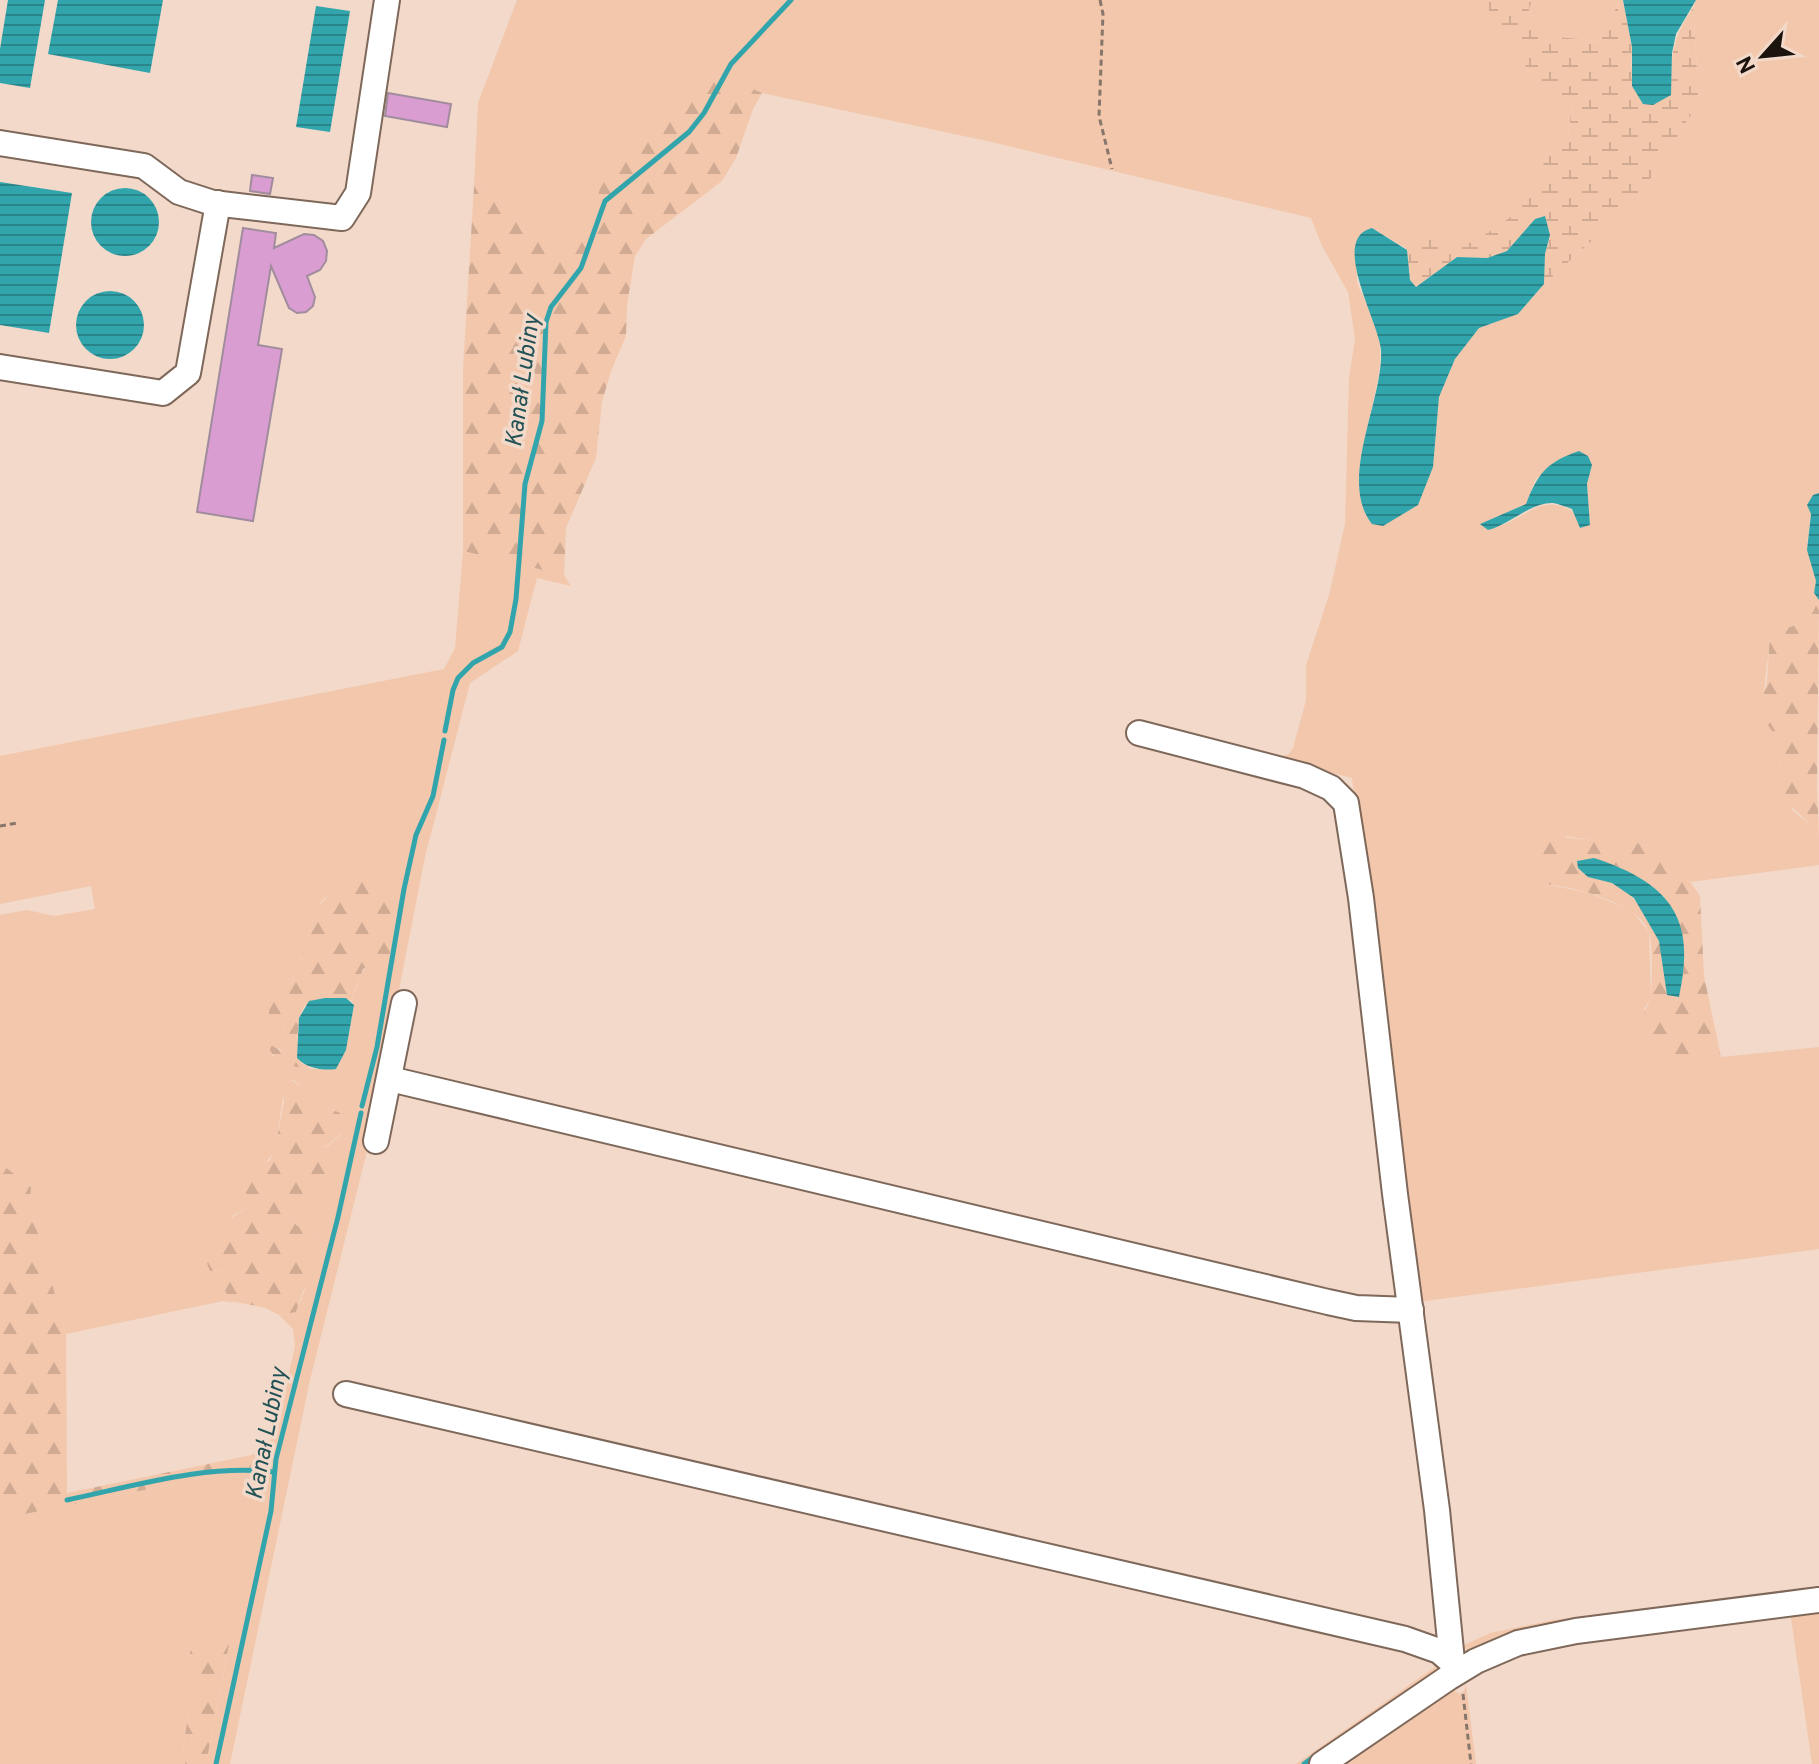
<svg xmlns="http://www.w3.org/2000/svg" width="1819" height="1764" viewBox="0 0 1819 1764" font-family="Overpass,sans-serif">
<style>
.grass{fill:#f3c7ab;fill-rule:evenodd}
.forest{fill:url(#forest-firs);fill-rule:evenodd}
.wetland{fill:url(#wetland-marsh)}
.water{fill:url(#water-rules)}
.lines{fill:none;stroke-linecap:round;stroke-linejoin:round}
.stream{stroke:#32a5ac;stroke-width:5}
.building{fill:#d99dd1;stroke:#a18c9d;stroke-width:2}
.minor-casing{stroke:#7e685a;stroke-width:28}
.path{stroke:#86766b;stroke-width:3;stroke-dasharray:6 4;stroke-linecap:butt}
.minor{stroke:#fff;stroke-width:24}
.labels{text-anchor:middle;dominant-baseline:central;stroke-width:7;stroke-linejoin:round;paint-order:stroke}
.water-label{font-size:24px;font-style:italic;fill:#225255;stroke:#f2d9ca}
</style>
<defs>
<pattern id="forest-firs" width="22" height="20" patternUnits="userSpaceOnUse" patternTransform="scale(2)"><rect width="22" height="20" fill="#f3c7ab"/><path d="M5 1l3.5 6h-7zM16 11l3.5 6h-7z" fill="#d0aa92"/></pattern>
<pattern id="wetland-marsh" width="20" height="14" patternUnits="userSpaceOnUse" patternTransform="scale(2)"><rect width="20" height="14" fill="#f3c7ab"/><path d="M1 5h8M5 5V1M11 12h8M15 12V8" fill="none" stroke="#d0aa92"/></pattern>
<pattern id="water-rules" width="6" height="5" patternUnits="userSpaceOnUse" patternTransform="scale(2)"><rect width="6" height="5" fill="#32a5ac"/><path d="M0 2.5h6" fill="none" stroke="#2a858a"/></pattern>
</defs>
<rect width="100%" height="100%" fill="#f2d9ca"/>
<g class="grass">
<path d="M 517,0 L 1489,0 L 1489,18 L 1518,49 L 1531,78 L 1572,104 L 1568,138 L 1548,149 L 1540,175 L 1519,211 L 1473,244 L 1408,237 L 1372,228 C 1369,240 1356,269 1357,281 C 1357,286 1362,293 1364,298 C 1372,314 1380,332 1380,351 C 1383,400 1338,481 1372,524 L 1433,467 L 1439,397 L 1455,359 L 1479,327 L 1518,314 L 1544,284 L 1637,200 L 1699,102 L 1693,8 L 1696,0 L 1819,0 L 1819,493 L 1813,495 L 1807,545 L 1816,581 L 1814,593 L 1819,600 C 1816,604 1815,608 1813,612 C 1805,624 1783,630 1770,632 C 1769,661 1762,690 1763,718 L 1784,731 L 1784,751 L 1776,774 L 1793,811 L 1812,826 L 1819,838 L 1819,865 L 1690,882 L 1681,869 L 1652,847 L 1608,835 L 1589,840 L 1566,836 L 1545,884 L 1589,893 L 1631,910 L 1649,932 L 1651,998 L 1644,1009 L 1687,1066 L 1721,1057 L 1819,1047 L 1819,1249 L 1417,1302 L 1352,778 L 1277,759 L 1289,754 L 1293,748 L 1306,700 L 1306,665 L 1329,595 L 1345,524 L 1349,378 L 1355,339 L 1348,292 L 1322,246 L 1311,218 L 987,141 L 762,93 L 723,77 L 676,104 L 639,140 L 616,157 L 590,225 L 557,244 L 529,235 L 493,194 L 474,186 L 478,103 ZM 1592,465 L 1587,484 L 1590,525 C 1542,482 1535,518 1488,530 L 1481,524 L 1526,504 L 1536,478 Z"/>
<path d="M 1532,0 L 1620,0 L 1600,41 L 1557,37 L 1528,13 Z"/>
<path d="M 463,551 L 564,575 L 571,586 L 537,578 L 518,651 L 470,683 L 425,857 L 369,1143 L 310,1380 L 230,1764 L 206,1764 L 229,1646 L 215,1636 L 203,1641 L 201,1679 L 189,1708 L 181,1764 L 0,1764 L 0,1519 L 229,1473 L 250,1472 L 252,1455 L 267,1445 L 275,1431 L 295,1347 L 293,1329 L 279,1315 L 296,1312 L 315,1264 L 307,1246 L 311,1239 L 317,1237 L 312,1227 L 297,1226 L 293,1220 L 305,1195 L 331,1167 L 324,1149 L 340,1136 L 347,1124 L 340,1113 L 317,1102 L 295,1081 L 291,1080 C 279,1097 281,1123 276,1145 C 271,1165 252,1167 247,1192 L 250,1196 L 246,1208 L 232,1216 C 230,1230 230,1245 212,1247 L 210,1271 L 225,1270 L 228,1274 L 223,1286 L 230,1301 L 234,1303 L 223,1301 L 66,1334 L 30,1205 L 31,1187 L 0,1163 L 0,915 L 27,910 L 54,916 L 95,909 L 91,886 L 0,904 L 0,756 L 444,669 L 455,648 ZM 350,883 L 381,960 C 356,967 362,980 351,1000 L 354,1005 L 346,1050 L 336,1069 C 314,1071 290,1067 272,1055 L 278,1048 L 284,1053 L 289,1052 L 291,1046 L 283,1033 L 284,1024 L 280,1019 L 278,996 L 292,982 L 318,908 L 323,899 Z"/>
<path d="M 1819,1586 L 1819,1764 L 1812,1764 L 1790,1611 L 1469,1652 L 1462,1646 L 1490,1633 L 1553,1620 Z"/>
<path d="M 1426,1654 L 1443,1670 L 1314,1764 L 1296,1764 L 1435,1667 Z"/>
<path d="M 1454,1680 L 1455,1691 L 1459,1694 L 1464,1691 L 1466,1684 L 1476,1764 L 1329,1764 Z"/>
</g>
<g class="forest">
<path d="M 723,76 L 762,93 L 753,109 L 736,158 L 722,181 L 646,239 L 635,256 L 627,305 L 626,336 L 611,371 L 602,402 L 596,458 L 566,528 L 564,575 L 463,551 L 463,368 L 474,186 L 493,194 L 529,235 L 557,244 L 590,225 L 605,170 L 616,157 L 639,140 L 675,104 Z"/>
<path d="M 1819,600 L 1817,787 L 1819,838 L 1812,826 L 1780,796 L 1776,774 L 1784,751 L 1784,732 L 1772,731 L 1763,718 L 1762,699 L 1767,682 L 1770,632 C 1783,630 1805,624 1813,612 C 1815,608 1816,604 1819,600 Z"/>
<path d="M 1544,835 L 1589,840 L 1608,835 L 1652,847 L 1681,869 L 1700,896 L 1704,976 L 1721,1057 C 1711,1060 1696,1067 1685,1066 C 1665,1065 1643,1051 1641,1030 C 1640,1016 1649,1006 1651,995 C 1652,981 1653,944 1649,932 C 1638,902 1574,887 1545,884 L 1540,870 L 1536,844 ZM 1588,877 L 1664,896 L 1667,994 C 1664,981 1665,969 1663,956 C 1659,930 1638,895 1613,884 C 1606,880 1596,879 1588,877 Z"/>
<path d="M 370,878 C 407,881 395,931 389,956 L 363,969 L 351,1000 L 325,998 L 304,1006 C 296,1024 296,1043 301,1063 L 310,1067 C 295,1069 278,1064 269,1049 L 271,1045 L 284,1053 L 289,1052 L 291,1046 L 283,1033 L 284,1024 L 269,1015 L 269,1005 L 275,994 L 279,995 L 292,982 L 318,908 C 329,890 349,882 370,878 Z"/>
<path d="M 291,1080 L 308,1091 L 317,1102 L 340,1113 L 347,1124 L 346,1130 L 324,1148 L 332,1162 L 331,1167 L 305,1195 L 293,1220 L 297,1226 L 312,1227 L 319,1230 L 321,1235 L 311,1239 L 307,1246 L 315,1264 L 314,1273 L 303,1291 L 296,1312 L 279,1315 L 266,1308 L 230,1301 L 223,1286 L 228,1274 L 225,1270 L 210,1271 L 204,1256 L 207,1249 C 224,1242 230,1241 227,1221 L 246,1208 L 249,1196 L 238,1187 L 240,1181 L 249,1183 L 257,1168 L 270,1160 L 276,1144 L 284,1101 L 283,1085 Z"/>
<path d="M 0,1163 L 31,1187 L 30,1205 L 66,1334 L 67,1493 L 252,1455 L 250,1472 L 229,1473 L 0,1519 Z"/>
<path d="M 215,1636 L 225,1641 L 229,1645 L 206,1764 L 181,1764 L 189,1708 L 201,1679 L 187,1665 L 192,1645 Z"/>
</g>
<path class="wetland" d="M 1489,0 L 1532,0 L 1528,13 L 1557,37 L 1600,41 L 1620,0 L 1623,0 L 1632,47 L 1631,67 L 1671,94 C 1672,53 1670,43 1693,8 L 1699,102 L 1637,200 L 1544,284 L 1545,254 L 1550,235 L 1535,219 L 1507,251 L 1487,258 L 1457,257 L 1416,287 L 1410,280 L 1407,249 L 1372,228 L 1408,237 L 1473,243 L 1519,211 L 1540,175 L 1548,149 L 1568,138 L 1572,104 L 1531,78 L 1518,49 L 1489,18 Z"/>
<g class="water">
<path d="M 8,0 L 45,0 L 30,88 L 0,83 L 0,49 Z"/>
<path d="M 58,0 L 163,0 L 150,73 L 48,54 Z"/>
<path d="M 1623,0 L 1696,0 L 1676,34 L 1672,53 L 1671,95 L 1653,105 L 1643,104 L 1632,86 L 1632,47 Z"/>
<path d="M 316,6 L 350,11 L 330,132 L 296,127 Z"/>
<path d="M 0,182 L 72,193 L 49,333 L 0,325 Z"/>
<circle cx="125" cy="222" r="34"/>
<path d="M 1545,216 L 1550,235 L 1545,254 L 1544,284 L 1518,314 L 1479,328 L 1455,359 L 1439,397 L 1433,467 L 1418,505 L 1383,526 L 1372,524 C 1337,480 1384,400 1381,350 C 1379,322 1329,238 1372,228 L 1407,250 L 1410,280 L 1416,287 L 1457,257 L 1487,258 L 1507,251 L 1535,219 Z"/>
<circle cx="110" cy="325" r="34"/>
<path d="M 1579,451 L 1588,456 L 1592,465 L 1587,484 L 1590,525 L 1580,528 L 1572,509 C 1566,507 1559,504 1553,503 C 1531,502 1509,525 1488,530 L 1480,524 L 1526,504 C 1538,473 1547,462 1579,451 Z"/>
<path d="M 1819,493 L 1819,600 L 1814,593 L 1816,581 L 1807,550 L 1811,514 L 1807,505 L 1813,495 Z"/>
<path d="M 1594,858 C 1670,883 1697,918 1679,997 L 1667,995 L 1659,941 L 1634,898 L 1612,883 L 1588,877 L 1578,868 L 1577,861 Z"/>
<path d="M 325,998 L 346,998 L 354,1005 L 346,1050 L 336,1069 C 323,1071 306,1068 297,1058 L 299,1018 L 309,1001 Z"/>
</g>
<g class="lines">
<g class="stream">
<path d="M 445,731 L 453,690 L 458,678 L 473,663 L 502,647 L 510,632 L 516,599 L 525,484 L 542,421 L 546,322 L 551,307 L 581,268 L 605,201 L 689,132 L 704,113 L 731,64 L 791,0"/>
<path d="M 362,1106 L 377,1047 L 404,889 L 416,835 L 433,796 L 444,740"/>
<path d="M 67,1500 C 134,1486 206,1464 274,1472"/>
<path d="M 216,1764 L 271,1511 L 276,1459 L 338,1217 L 361,1113"/>
<path d="M 1304,1764 L 1316,1755"/>
</g>
</g>
<g class="building">
<path d="M 388,93 L 451,104 L 447,127 L 385,116 Z"/>
<path d="M 252,175 L 273,178 L 270,194 L 250,191 Z"/>
<path d="M 243,228 L 276,233 L 274,248 L 304,234 L 314,235 L 323,241 L 327,251 L 326,261 L 320,270 L 307,276 L 315,297 L 313,306 L 306,312 L 297,313 L 289,308 L 271,266 L 258,345 L 282,349 L 253,521 L 197,512 Z"/>
</g>
<g class="lines">
<g class="minor-casing">
<g id="minor">
<path d="M 0,143 L 144,166 L 179,192 L 213,203 L 342,218 L 358,193 L 387,0"/>
<path d="M 0,367 L 163,393 L 188,373 L 218,203"/>
<path d="M 1139,733 L 1305,776 L 1331,788 L 1346,803 L 1361,898 L 1395,1194 L 1437,1510 L 1453,1671"/>
<path d="M 390,1079 L 1328,1302 L 1356,1308 L 1411,1310"/>
<path d="M 376,1141 L 404,1003"/>
<path d="M 346,1394 L 1405,1639 L 1439,1651 L 1453,1663"/>
<path d="M 1322,1764 L 1448,1678 L 1476,1661 L 1518,1643 L 1576,1631 L 1819,1600"/>
</g>
</g>
<g class="path">
<path d="M 1100,0 L 1103,14 L 1099,116 L 1112,169"/>
<path d="M 0,826 L 17,823"/>
<path d="M 1463,1694 L 1471,1764"/>
</g>
<use href="#minor" class="minor"/>
</g>
<g class="labels">
<g class="water-label">
<text transform="translate(524 381) rotate(-82)">Kanał Lubiny</text>
<text transform="translate(268 1434) rotate(-79)">Kanał Lubiny</text>
</g>
</g>
<g transform="translate(1763 56) rotate(243)" stroke="#f2d9ca" stroke-width="6" paint-order="stroke">
<path d="M0-6L14 30L0 20L-14 30Z" fill="#1b130d"/>
<text y="-12" font-size="22" font-weight="bold" text-anchor="middle" fill="#1b130d">N</text>
</g>
</svg>
